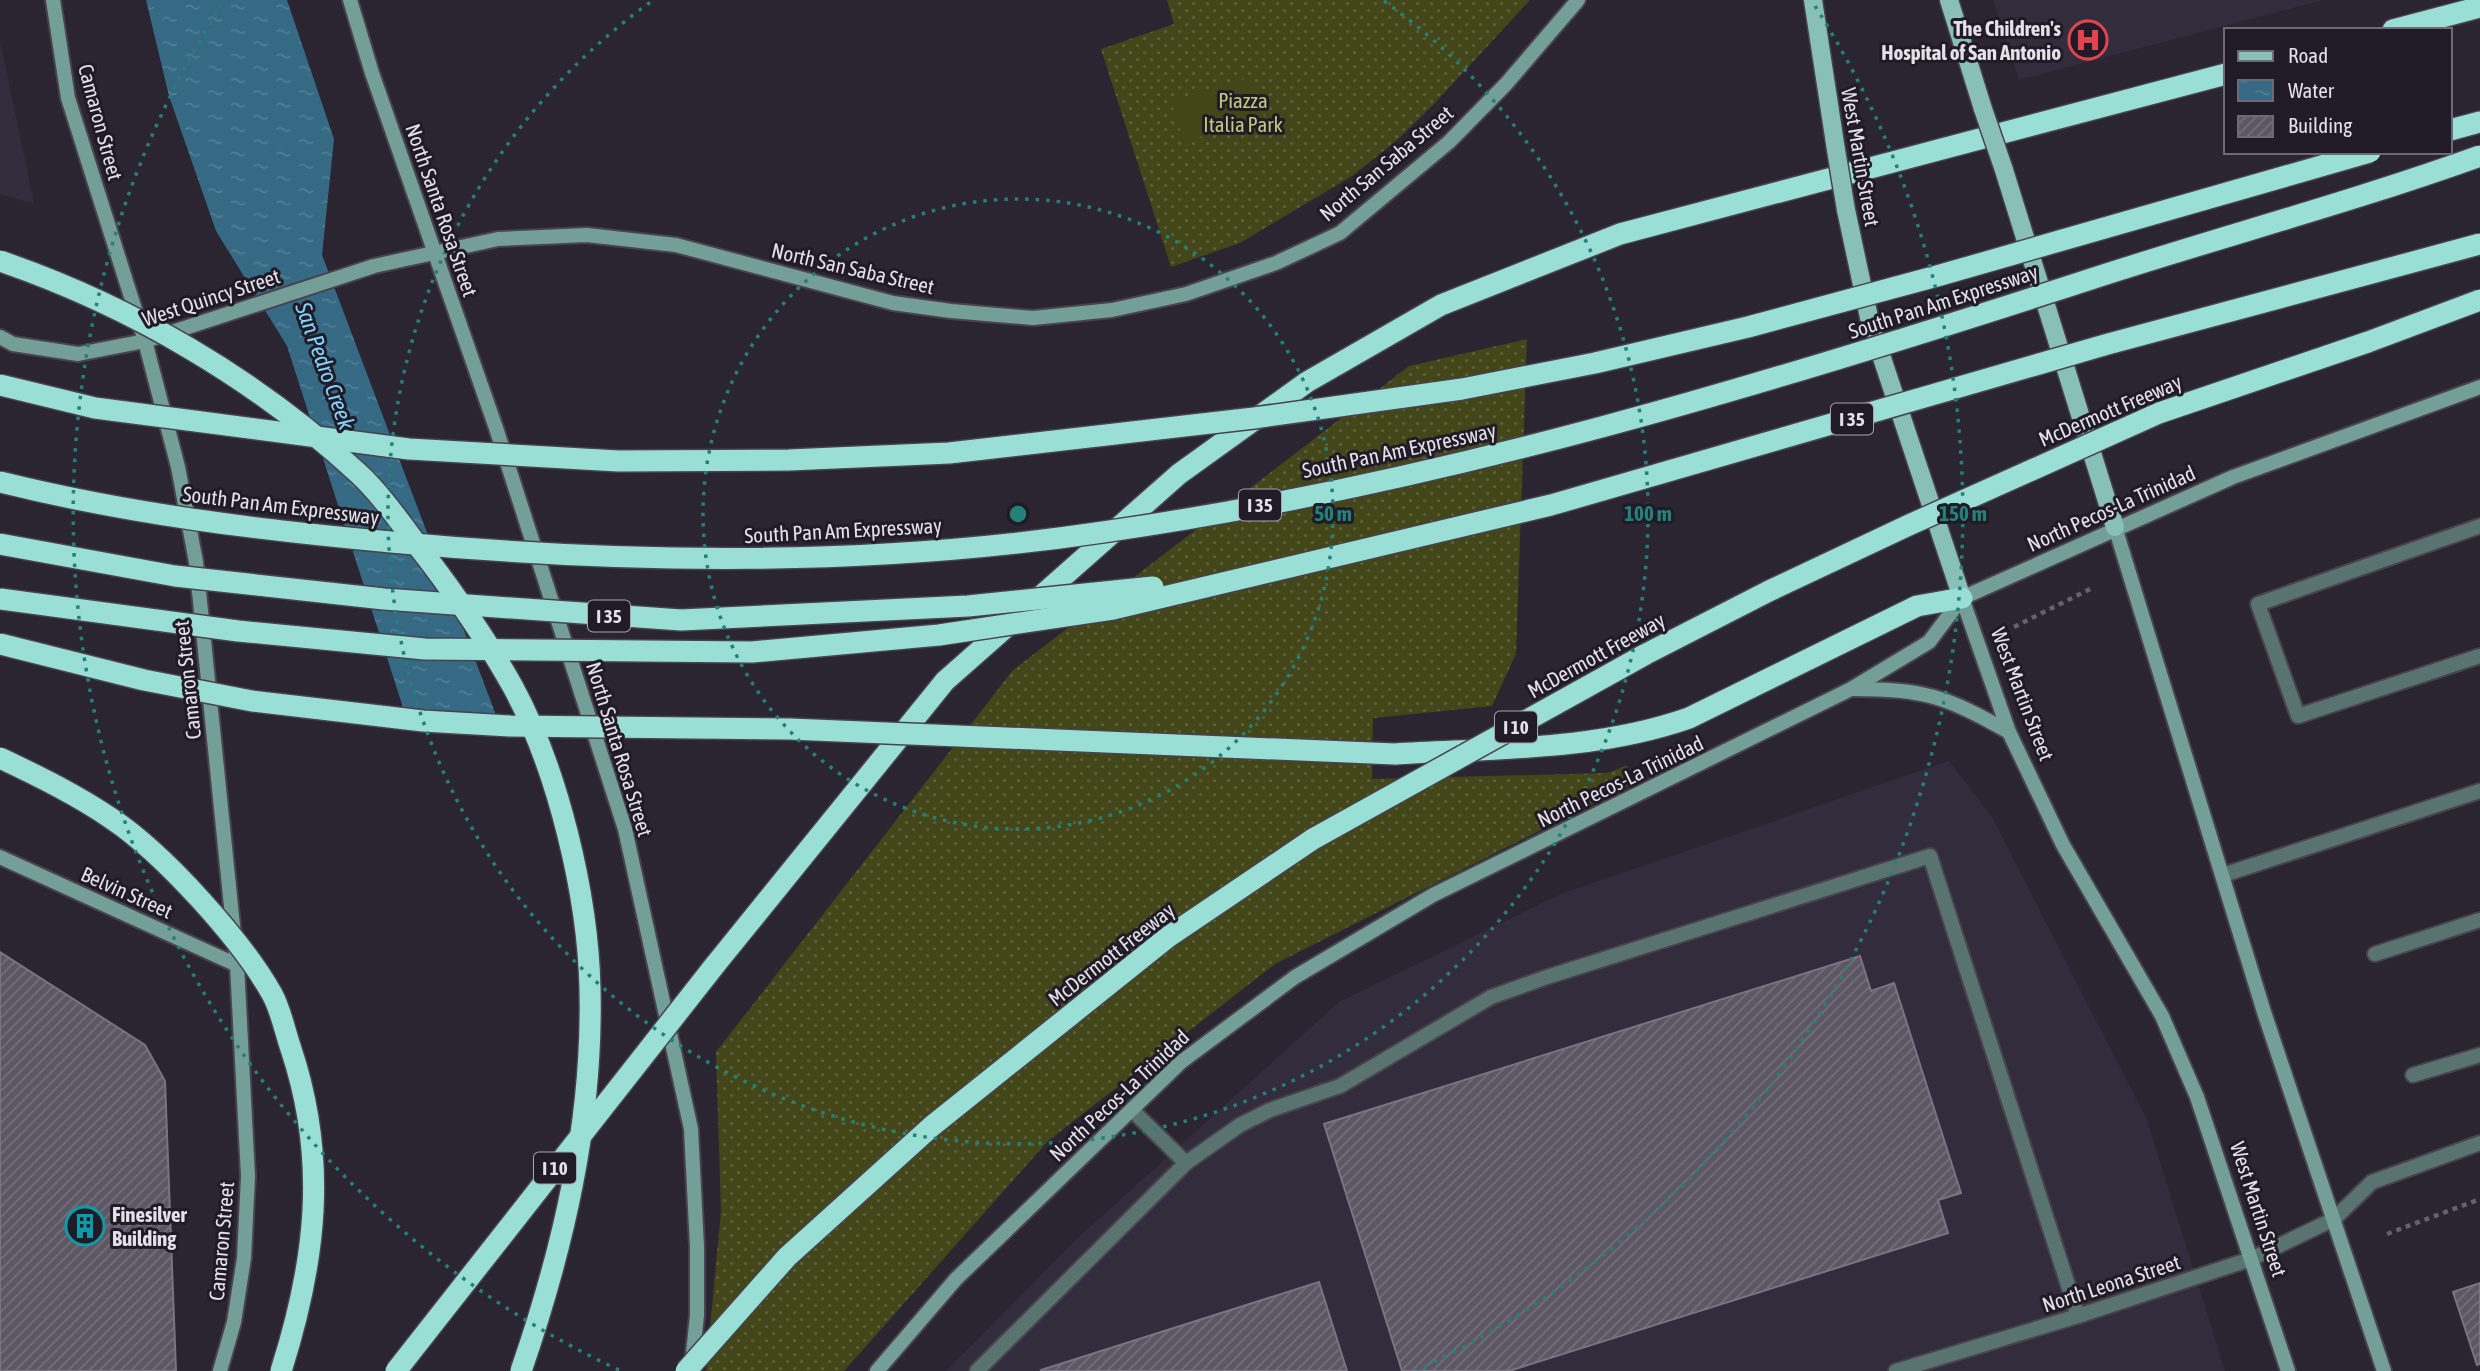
<svg xmlns="http://www.w3.org/2000/svg" width="2480" height="1371" viewBox="0 0 2480 1371" font-family="'Asap Condensed',sans-serif">
<style>
.built{fill:#332c3d}
.grass{fill:url(#grass-dots)}
.pitch{fill:#424618}
.water{fill:url(#water-ripples)}
.building{fill:url(#building-hatch);stroke:#797481;stroke-width:2}
.lines{fill:none;stroke-linecap:round;stroke-linejoin:round}
.service-casing{stroke:#48434d;stroke-width:18}
.minor-casing{stroke:#48434d;stroke-width:18}
.secondary-casing{stroke:#48434d;stroke-width:18}
.primary-casing{stroke:#48434d;stroke-width:21}
.motorway-casing{stroke:#48434d;stroke-width:24}
.path{stroke:#66616c;stroke-width:4.5;stroke-dasharray:5 5;stroke-linecap:butt}
.service{stroke:#597470;stroke-width:14}
.minor{stroke:#597470;stroke-width:14}
.secondary{stroke:#749f99;stroke-width:14}
.primary{stroke:#88c0b8;stroke-width:18}
.motorway{stroke:#9adfd5;stroke-width:21}
.primary-bridge-casing{stroke:#48434d;stroke-width:21;stroke-linecap:butt}
.motorway-bridge-casing{stroke:#48434d;stroke-width:24;stroke-linecap:butt}
.primary-bridge{stroke:#88c0b8;stroke-width:18}
.motorway-bridge{stroke:#9adfd5;stroke-width:21}
.ring{fill:none;stroke:#24817a;stroke-width:3.5;stroke-dasharray:3.5 7}
.labels{text-anchor:middle;dominant-baseline:central;stroke-width:6;stroke-linejoin:round;paint-order:stroke}
.shield{fill:#201b26;stroke:#a8a5ae;stroke-width:2}
.shield-label{font-size:19px;font-weight:bold;fill:#e3e0e8}
.poi-label{font-size:21px;font-weight:bold;fill:#e3e0e8;stroke:#201b26;text-anchor:end}
.park-label{font-size:21px;fill:#c1c97d;stroke:#201b26}
.street-label{font-size:21px;fill:#e3e0e8;stroke:#201b26}
.water-label{font-size:23px;font-style:italic;fill:#82d3fe;stroke:#201b26}
.centre{fill:#24817a;stroke:#201b26;stroke-width:3.5}
.ring-label{font-size:21px;text-anchor:middle;font-weight:bold;fill:#24817a;stroke:#201b26;stroke-width:6;stroke-linejoin:round;paint-order:stroke}
</style>
<defs>
<pattern id="grass-dots" width="8" height="8" patternUnits="userSpaceOnUse" patternTransform="scale(1.75)"><rect width="8" height="8" fill="#424618"/><path d="M2 2h.1M6 6h.1" fill="none" stroke="#5d603a" stroke-width="1.8" stroke-linecap="round"/></pattern>
<pattern id="water-ripples" width="26" height="14" patternUnits="userSpaceOnUse" patternTransform="scale(1.75)"><rect width="26" height="14" fill="#356984"/><path d="M2 4q2-2 4 0t4 0M15 11q2-2 4 0t4 0" fill="none" stroke="#527e95"/></pattern>
<pattern id="building-hatch" width="6" height="6" patternUnits="userSpaceOnUse" patternTransform="scale(1.75)"><rect width="6" height="6" fill="#5d5764"/><path d="M-1 1l2-2M0 6l6-6M5 7l2-2" fill="none" stroke="#746f7a"/></pattern>
</defs>
<rect width="100%" height="100%" fill="#2a2530"/>
<g class="built">
<path d="M 1993,0 L 2323,0 L 2019,80 Z"/>
<path d="M 0,40 L 34,204 L 0,194 Z"/>
<path d="M 1949,761 L 1992,817 L 2147,1120 L 2225,1371 L 946,1371 L 1081,1235 L 1339,1002 L 1561,894 Z"/>
</g>
<g class="grass">
<path d="M 1167,0 L 1530,0 L 1435,103 L 1395,142 L 1352,176 L 1240,243 L 1171,267 L 1101,49 L 1174,24 Z"/>
<path d="M 1527,339 L 1516,654 L 1492,706 L 1373,718 L 1372,779 L 1608,773 L 1627,765 L 1630,785 L 1275,964 L 1048,1141 L 844,1371 L 706,1371 L 721,1211 L 716,1052 L 1013,670 L 1409,366 Z"/>
</g>
<path class="pitch" d="M 1252,77 L 1264,117 L 1184,142 L 1171,102 Z"/>
<path class="water" d="M 146,0 L 287,0 L 334,139 L 322,255 L 499,723 L 407,720 L 287,346 L 216,231 L 169,96 Z"/>
<g class="building">
<path d="M 0,952 L 145,1045 L 165,1081 L 176,1371 L 0,1371 Z"/>
<path d="M 1860,956 L 1871,991 L 1894,983 L 1961,1193 L 1938,1200 L 1948,1233 L 1509,1371 L 1402,1371 L 1324,1124 Z"/>
<path d="M 1319,1282 L 1347,1371 L 1042,1371 L 1041,1370 Z"/>
<path d="M 2480,1283 L 2480,1364 L 2477,1365 L 2453,1292 Z"/>
</g>
<g class="lines">
<g class="service-casing">
<g id="service">
<path d="M 2480,526 L 2258,604 L 2298,716 L 2480,656"/>
<path d="M 2223,875 L 2480,791"/>
<path d="M 2375,954 L 2480,920"/>
<path d="M 2413,1075 L 2480,1055"/>
<path d="M 1132,1110 L 1186,1163"/>
<path d="M 2334,1219 L 2372,1182 L 2480,1143"/>
<path d="M 977,1371 L 1186,1163 L 1240,1125 L 1270,1110 L 1340,1086 L 1491,997 L 1547,977 L 1930,856 L 2078,1316"/>
</g>
</g>
<g class="minor-casing">
<path id="minor" d="M 1896,1371 L 2078,1316 L 2251,1259 L 2334,1219"/>
</g>
<g class="secondary-casing">
<g id="secondary">
<path d="M 53,0 L 68,98 L 145,341 L 178,467 L 196,562 L 237,965 L 248,1176 L 244,1258 L 234,1322 L 220,1371"/>
<path d="M 350,0 L 372,73 L 496,428 L 625,829 L 691,1129 L 697,1247 L 697,1315 L 692,1363"/>
<path d="M 0,337 L 13,344 L 78,354 L 145,341 L 374,266 L 498,239 L 587,235 L 676,245 L 893,303 L 951,311 L 1033,318 L 1112,310 L 1186,294 L 1276,263 L 1340,233 L 1449,142 L 1506,84 L 1578,0"/>
<path d="M 2115,527 L 2264,1012 L 2384,1371"/>
<path d="M 1962,598 L 2009,732 L 2063,845 L 2162,1016 L 2197,1097 L 2288,1371"/>
<path d="M 1852,689 C 1925,689 1945,696 2009,732"/>
<path d="M 0,857 L 237,965"/>
<path d="M 877,1371 L 956,1279 L 1181,1062 L 1295,977 L 1433,895 L 1851,689 L 1929,642 L 1962,598 L 2233,477 L 2480,387"/>
</g>
</g>
<g class="primary-casing">
<g id="primary">
<path d="M 1813,0 L 1836,150"/>
<path d="M 1949,0 L 1983,109"/>
<path d="M 2004,170 L 2115,527"/>
<path d="M 1846,210 L 1870,322 L 1962,598"/>
</g>
</g>
<g class="motorway-casing">
<g id="motorway">
<path d="M 2393,30 L 2480,7"/>
<path d="M 2450,130 L 2480,122"/>
<path d="M 1395,754 C 1493,748 1595,751 1689,718 L 1917,606 L 1962,598"/>
<path d="M 715,965 L 945,681 L 1179,474 L 1307,382 L 1441,305 L 1620,234 L 2226,74"/>
</g>
</g>
<g class="path">
<path d="M 2014,627 L 2092,588"/>
<path d="M 2387,1234 L 2480,1199"/>
</g>
<use href="#service" class="service"/>
<use href="#minor" class="minor"/>
<use href="#secondary" class="secondary"/>
<use href="#primary" class="primary"/>
<use href="#motorway" class="motorway"/>
<g class="primary-bridge-casing">
<g id="primary-bridge">
<path d="M 1983,109 L 2004,170"/>
<path d="M 1836,150 L 1846,210"/>
</g>
</g>
<g class="motorway-bridge-casing">
<g id="motorway-bridge">
<path d="M 0,261 C 131,306 256,379 358,473 C 384,497 406,531 428,559 C 459,600 488,642 513,687 C 558,770 588,895 590,989 C 593,1121 564,1246 521,1371"/>
<path d="M 0,385 L 95,408 L 409,449 L 618,461 L 789,460 L 949,453 L 1254,418 L 1462,389 L 1595,363 L 1748,327 L 1937,276 L 2370,152"/>
<path d="M 0,482 C 129,514 259,530 391,542 C 628,564 867,567 1103,532 C 1440,484 1768,384 2091,279 C 2220,237 2352,202 2480,156"/>
<path d="M 0,544 L 175,576 L 384,599 L 681,620 L 968,606 L 1153,587"/>
<path d="M 0,599 L 238,631 L 425,649 L 752,652 L 939,635 L 1113,609 L 1551,505 L 2108,344 L 2480,244"/>
<path d="M 0,644 L 144,680 L 252,701 L 423,721 L 510,726 L 790,729 L 1395,754"/>
<path d="M 0,758 C 38,776 77,795 112,819 C 164,854 241,939 272,994 C 281,1010 285,1032 291,1049 C 328,1160 316,1261 281,1371"/>
<path d="M 396,1371 L 715,965"/>
<path d="M 686,1371 L 787,1257 L 932,1126 L 1168,937 L 1313,839 L 1646,654 L 1769,591 L 1909,525 L 2159,413 L 2368,342 L 2480,300"/>
</g>
</g>
<use href="#primary-bridge" class="primary-bridge"/>
<use href="#motorway-bridge" class="motorway-bridge"/>
</g>
<g class="ring">
<circle cx="1018" cy="514" r="315"/>
<path d="M1384 1A630 630 0 1 1 652 1"/>
<path d="M619 1370A945 945 0 0 1 221 6M1815 6A945 945 0 0 1 1417 1370"/>
</g>
<defs>
<g id="hospital-ring" transform="scale(2.0125)"><circle r="9.5" fill="#201b26" stroke="#e0444e" stroke-width="1.5"/><path d="M-5-5h3v3.5h4V-5h3V5h-3V1.5h-4V5h-3Z" fill="#e0444e"/></g>
<g id="building-ring" transform="scale(2.0125)"><circle r="9.5" fill="#201b26" stroke="#0f9aa8" stroke-width="1.5"/><path d="M-4-6H4V6H1V3H-1V6H-4ZM-2.5-4.3h1.7v1.8h-1.7ZM.8-4.3h1.7v1.8H.8ZM-2.5-1h1.7V.8h-1.7ZM.8-1h1.7V.8H.8Z" fill="#0f9aa8"/></g>
</defs>
<g fill-rule="evenodd">
<use href="#hospital-ring" x="2088" y="40"/>
<use href="#building-ring" x="85" y="1226"/>
</g>
<g class="labels">
<g class="shield">
<rect x="1831" y="403.5" width="42" height="31" rx="5"/>
<rect x="1239" y="489.5" width="42" height="31" rx="5"/>
<rect x="588" y="600.5" width="42" height="31" rx="5"/>
<rect x="1495" y="711.5" width="42" height="31" rx="5"/>
<rect x="534" y="1152.5" width="42" height="31" rx="5"/>
</g>
<g class="shield-label">
<text x="1852" y="419">I 35</text>
<text x="1260" y="505">I 35</text>
<text x="609" y="616">I 35</text>
<text x="1516" y="727">I 10</text>
<text x="555" y="1168">I 10</text>
</g>
<g class="poi-label">
<text x="2061" y="28">The Children's<tspan x="2061" dy="24">Hospital of San Antonio</tspan></text>
<text x="112" y="1214" text-anchor="start">Finesilver<tspan x="112" dy="24">Building</tspan></text>
</g>
<g class="park-label">
<text x="1243" y="100">Piazza<tspan x="1243" dy="24">Italia Park</tspan></text>
</g>
<g class="street-label">
<text transform="translate(101 122) rotate(75)">Camaron Street</text>
<text transform="translate(1861 157) rotate(80)">West Martin Street</text>
<text transform="translate(1386 163) rotate(-40)">North San Saba Street</text>
<text transform="translate(442 210) rotate(71)">North Santa Rosa Street</text>
<text transform="translate(853 268) rotate(13)">North San Saba Street</text>
<text transform="translate(211 297) rotate(-18)">West Quincy Street</text>
<text transform="translate(1943 301) rotate(-18)">South Pan Am Expressway</text>
<text transform="translate(2110 410) rotate(-23)">McDermott Freeway</text>
<text transform="translate(1399 450) rotate(-12)">South Pan Am Expressway</text>
<text transform="translate(281 505) rotate(7)">South Pan Am Expressway</text>
<text transform="translate(2111 508) rotate(-24)">North Pecos-La Trinidad</text>
<text transform="translate(843 530) rotate(-3)">South Pan Am Expressway</text>
<text transform="translate(1596 655) rotate(-29)">McDermott Freeway</text>
<text transform="translate(187 680) rotate(-96)">Camaron Street</text>
<text transform="translate(2023 694) rotate(69)">West Martin Street</text>
<text transform="translate(620 749) rotate(73)">North Santa Rosa Street</text>
<text transform="translate(1620 781) rotate(-26)">North Pecos-La Trinidad</text>
<text transform="translate(127 892) rotate(24)">Belvin Street</text>
<text transform="translate(1111 954) rotate(-38)">McDermott Freeway</text>
<text transform="translate(1119 1095) rotate(-43)">North Pecos-La Trinidad</text>
<text transform="translate(2259 1209) rotate(72)">West Martin Street</text>
<text transform="translate(221 1241) rotate(-85)">Camaron Street</text>
<text transform="translate(2111 1283) rotate(-18)">North Leona Street</text>
</g>
<g class="water-label">
<text transform="translate(325 366) rotate(70)">San Pedro Creek</text>
</g>
</g>
<circle cx="1018" cy="514" r="10" class="centre"/>
<g class="ring-label">
<text x="1333" y="521">50 m</text>
<text x="1648" y="521">100 m</text>
<text x="1963" y="521">150 m</text>
</g>
<rect x="2224" y="28" width="228" height="126" fill="#201b26" stroke="#6e6a74" stroke-width="2"/>
<rect x="2238" y="51" width="35" height="10" fill="#88c0b8" stroke="#6e6a74" stroke-width="2"/>
<text x="2288" y="63" font-size="21" fill="#e3e0e8">Road</text>
<rect x="2238" y="80" width="35" height="21" fill="url(#water-ripples)" stroke="#6e6a74" stroke-width="2"/>
<text x="2288" y="98" font-size="21" fill="#e3e0e8">Water</text>
<rect x="2238" y="116" width="35" height="21" fill="url(#building-hatch)" stroke="#6e6a74" stroke-width="2"/>
<text x="2288" y="133" font-size="21" fill="#e3e0e8">Building</text>
</svg>
